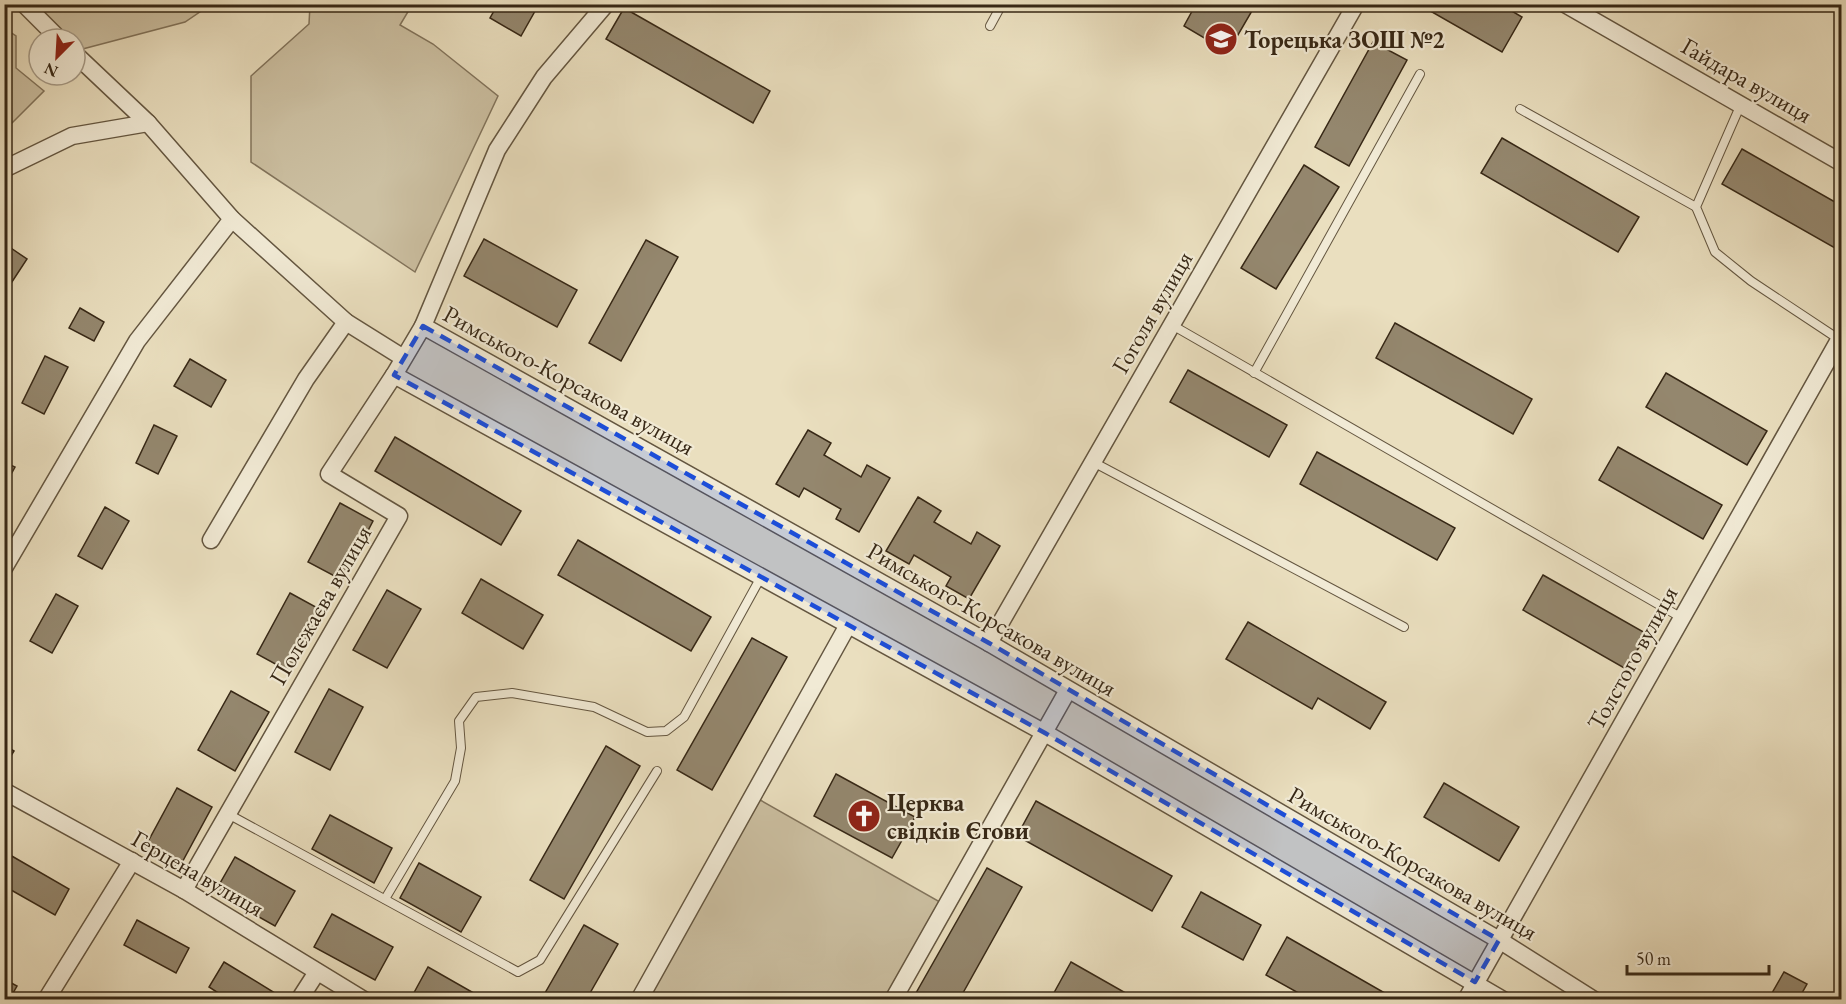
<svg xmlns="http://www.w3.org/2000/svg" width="1846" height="1004" viewBox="0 0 1846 1004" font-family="'EB Garamond',serif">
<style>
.green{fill:#ccc0a2;stroke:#82745c;stroke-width:1.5}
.building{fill:#94876e;stroke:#372816;stroke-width:1.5}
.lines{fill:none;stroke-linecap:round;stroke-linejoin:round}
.service-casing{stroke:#645640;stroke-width:10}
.minor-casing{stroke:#645640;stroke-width:19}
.service{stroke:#f1ead5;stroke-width:8}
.minor{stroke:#f1ead5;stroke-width:16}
.marked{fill:#1d4ed8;fill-opacity:0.2;stroke:#1d4ed8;stroke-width:4.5;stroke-dasharray:12 8;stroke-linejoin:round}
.labels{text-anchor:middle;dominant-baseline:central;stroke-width:4.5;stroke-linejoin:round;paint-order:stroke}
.poi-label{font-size:24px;font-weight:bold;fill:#372816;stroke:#f1ead5;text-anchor:start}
.street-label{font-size:24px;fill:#372816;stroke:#f1ead5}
</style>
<rect width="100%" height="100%" fill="#eadfbf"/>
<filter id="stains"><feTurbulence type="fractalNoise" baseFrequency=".00333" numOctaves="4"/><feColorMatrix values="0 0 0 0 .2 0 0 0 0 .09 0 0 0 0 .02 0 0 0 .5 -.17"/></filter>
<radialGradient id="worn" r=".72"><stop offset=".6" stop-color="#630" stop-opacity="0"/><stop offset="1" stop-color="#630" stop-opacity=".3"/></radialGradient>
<g class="green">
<path d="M 24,5 L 210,5 L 185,22 L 75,51 L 75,39 L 59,39 Z"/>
<path d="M 310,5 L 412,5 L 400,25 L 433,44 L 498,96 L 415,272 L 251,162 L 251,76 L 309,24 Z"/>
<path d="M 4,28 L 16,36 L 16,68 L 44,91 L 5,130 Z"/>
<path d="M 753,796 L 947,906 L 893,999 L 639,1000 Z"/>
</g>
<g class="building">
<path d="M 498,4 L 539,4 L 521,36 L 490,18 Z"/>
<path d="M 1196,4 L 1256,4 L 1228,52 L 1184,26 Z"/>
<path d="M 1418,4 L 1500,4 L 1522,17 L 1502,52 Z"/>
<path d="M 624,8 L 770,91 L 753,123 L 606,39 Z"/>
<path d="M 1373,42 L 1407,60 L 1349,166 L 1315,147 Z"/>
<path d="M 1502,138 L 1639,217 L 1618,252 L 1481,173 Z"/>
<path d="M 1742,149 L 1842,206 L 1842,252 L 1722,184 Z"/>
<path d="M 1304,165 L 1339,187 L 1276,289 L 1241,268 Z"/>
<path d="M 484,239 L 577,290 L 557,327 L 464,276 Z"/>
<path d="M 646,240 L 678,257 L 621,361 L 589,343 Z"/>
<path d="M 5,244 L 27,259 L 6,291 L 4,290 Z"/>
<path d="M 80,308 L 104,322 L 94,341 L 69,328 Z"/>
<path d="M 1395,323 L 1532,399 L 1513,434 L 1376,358 Z"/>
<path d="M 45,356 L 68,367 L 44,414 L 22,403 Z"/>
<path d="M 190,359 L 226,380 L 211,407 L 174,386 Z"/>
<path d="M 1188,370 L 1287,425 L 1269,457 L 1170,402 Z"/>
<path d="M 1666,373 L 1767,431 L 1747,465 L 1646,407 Z"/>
<path d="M 154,425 L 177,436 L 158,474 L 136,463 Z"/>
<path d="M 808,430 L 831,443 L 824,455 L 861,477 L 867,465 L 890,478 L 859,532 L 836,519 L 841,509 L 804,488 L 799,497 L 776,484 Z"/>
<path d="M 395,437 L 521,511 L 501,545 L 375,471 Z"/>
<path d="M 1618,447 L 1722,505 L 1703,539 L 1599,480 Z"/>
<path d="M 1317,452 L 1455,528 L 1437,560 L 1300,484 Z"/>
<path d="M 4,462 L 15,467 L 4,487 Z"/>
<path d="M 918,497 L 941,511 L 934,522 L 971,544 L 977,532 L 1000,546 L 969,599 L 946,586 L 951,577 L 914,555 L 909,564 L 886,551 Z"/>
<path d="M 340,503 L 373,521 L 342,580 L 308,562 Z"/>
<path d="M 105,507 L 129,521 L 102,569 L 78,556 Z"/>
<path d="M 578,540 L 711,617 L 691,651 L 558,575 Z"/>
<path d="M 1543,575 L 1647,634 L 1626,669 L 1523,610 Z"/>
<path d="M 481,579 L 543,615 L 523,649 L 462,613 Z"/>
<path d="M 387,590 L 421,609 L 387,668 L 353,650 Z"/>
<path d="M 290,593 L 323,611 L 290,672 L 257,654 Z"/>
<path d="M 56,594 L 78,606 L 52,653 L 30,641 Z"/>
<path d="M 1248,622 L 1386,702 L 1370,729 L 1318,698 L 1312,709 L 1226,659 Z"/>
<path d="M 752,638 L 787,657 L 712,790 L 677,770 Z"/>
<path d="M 329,689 L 363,707 L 330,770 L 295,752 Z"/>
<path d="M 231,691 L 269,712 L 235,771 L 198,750 Z"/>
<path d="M 4,736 L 10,739 L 6,746 L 14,751 L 4,767 Z"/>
<path d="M 606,746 L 640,766 L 564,899 L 530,880 Z"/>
<path d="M 836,774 L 915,817 L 892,858 L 814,816 Z"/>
<path d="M 1444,783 L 1519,827 L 1499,861 L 1424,817 Z"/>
<path d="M 177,788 L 212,807 L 179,868 L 144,849 Z"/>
<path d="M 1036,801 L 1172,876 L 1152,911 L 1017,836 Z"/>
<path d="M 330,815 L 392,848 L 374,883 L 312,849 Z"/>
<path d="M 10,855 L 69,889 L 55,915 L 4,886 L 4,864 Z"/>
<path d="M 235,857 L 295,891 L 275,926 L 215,892 Z"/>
<path d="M 419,863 L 481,897 L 461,932 L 400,898 Z"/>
<path d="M 987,868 L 1022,887 L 959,1000 L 912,1000 Z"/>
<path d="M 1201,892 L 1261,925 L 1243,960 L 1182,927 Z"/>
<path d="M 332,914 L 393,947 L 375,980 L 314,947 Z"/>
<path d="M 137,920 L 189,948 L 176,973 L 124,945 Z"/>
<path d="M 584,925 L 618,944 L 586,1000 L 541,1000 Z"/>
<path d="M 1287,937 L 1397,1000 L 1311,1000 L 1266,975 Z"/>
<path d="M 224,962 L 275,993 L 272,1000 L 229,1000 L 209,987 Z"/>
<path d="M 1071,962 L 1138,1000 L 1050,1000 Z"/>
<path d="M 428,967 L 486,1000 L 410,1000 Z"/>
<path d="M 1784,972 L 1807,984 L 1798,1000 L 1768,1000 Z"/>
<path d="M 4,979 L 17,986 L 9,1000 L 4,1000 Z"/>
</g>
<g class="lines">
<g class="service-casing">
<g id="service">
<path d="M 990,26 L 1002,4"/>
<path d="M 1741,104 L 1696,207 L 1715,252 L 1751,281 L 1840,340"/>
<path d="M 1520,109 L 1696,207"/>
<path d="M 1172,325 L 1682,618"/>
<path d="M 1254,373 L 1420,74"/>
<path d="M 1093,462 L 1404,627"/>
<path d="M 228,814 L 518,972 L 540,960 L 657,771"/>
<path d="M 385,899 L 455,781 L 461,748 L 459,721 L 476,697 L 512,693 L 594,707 L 647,732 L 666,731 L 684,717 L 761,577"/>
</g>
</g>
<g class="minor-casing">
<g id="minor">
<path d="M 24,4 L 59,39"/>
<path d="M 1565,4 L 1842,163"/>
<path d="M 75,54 L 148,123 L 232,219 L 346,322 L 402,357"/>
<path d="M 4,169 L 72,136 L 148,123"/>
<path d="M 423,326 L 497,150 L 544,77 L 606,4"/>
<path d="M 211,540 L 306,379 L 346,322"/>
<path d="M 4,568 L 137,341 L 232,219"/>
<path d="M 989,643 L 1356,4"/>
<path d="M 4,791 L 184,890 L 364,1000"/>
<path d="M 184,890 L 399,516 L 329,474 L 394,375"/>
<path d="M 46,1000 L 132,861"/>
<path d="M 299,1000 L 317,972"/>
<path d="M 639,1000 L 848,625"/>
<path d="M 893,1000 L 1068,690"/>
<path d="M 1466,1000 L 1839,340"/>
<path d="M 1503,1000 L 1045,733 L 394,375 L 423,326 L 989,643 L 1499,940 L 1594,1000"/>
</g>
</g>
<use href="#service" class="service"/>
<use href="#minor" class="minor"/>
</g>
<path class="marked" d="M 423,326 L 989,643 L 1499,940 L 1475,982 L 1045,733 L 394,375 Z"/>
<defs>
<g id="school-disc" transform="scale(1.725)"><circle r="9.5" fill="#8f2418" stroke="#f1ead5"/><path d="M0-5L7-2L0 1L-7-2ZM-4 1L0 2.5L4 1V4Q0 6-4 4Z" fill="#fff"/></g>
<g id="church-disc" transform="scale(1.725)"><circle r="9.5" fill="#8f2418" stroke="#f1ead5"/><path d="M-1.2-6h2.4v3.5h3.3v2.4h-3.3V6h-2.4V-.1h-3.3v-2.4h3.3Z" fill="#fff"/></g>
</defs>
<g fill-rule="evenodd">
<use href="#school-disc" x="1221" y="39"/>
<use href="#church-disc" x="864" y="816"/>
</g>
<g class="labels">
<g class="poi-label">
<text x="1244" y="39">Торецька ЗОШ №2</text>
<text x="887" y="802">Церква<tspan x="887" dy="28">свідків Єгови</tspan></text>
</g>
<g class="street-label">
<text transform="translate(1747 80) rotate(30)">Гайдара вулиця</text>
<text transform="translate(1152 312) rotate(-60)">Гоголя вулиця</text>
<text transform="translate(569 380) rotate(29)">Римського-Корсакова вулиця</text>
<text transform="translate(320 605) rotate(-60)">Полєжаєва вулиця</text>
<text transform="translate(992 619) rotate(30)">Римського-Корсакова вулиця</text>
<text transform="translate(1632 658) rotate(-61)">Толстого вулиця</text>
<text transform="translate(1413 863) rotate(30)">Римського-Корсакова вулиця</text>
<text transform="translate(198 873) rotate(30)">Герцена вулиця</text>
</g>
</g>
<rect width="1846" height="1004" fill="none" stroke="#eadfbf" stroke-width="24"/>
<rect x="6" y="6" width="1834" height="992" fill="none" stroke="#372816" stroke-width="3"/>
<rect x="12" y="12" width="1822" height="980" fill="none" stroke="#372816" stroke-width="1.5"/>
<g transform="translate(57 57) rotate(204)"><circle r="28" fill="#f1ead5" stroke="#a79c89" stroke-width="1.5"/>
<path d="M0-4.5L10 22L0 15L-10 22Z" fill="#8f2418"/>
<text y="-9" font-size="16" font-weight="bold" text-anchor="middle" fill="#372816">N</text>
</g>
<path d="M1627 965v9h142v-9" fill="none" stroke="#372816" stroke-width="3"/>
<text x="1636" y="965" font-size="18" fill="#372816" stroke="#f1ead5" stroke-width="4.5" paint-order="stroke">50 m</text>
<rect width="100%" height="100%" filter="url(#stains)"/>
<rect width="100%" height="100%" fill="url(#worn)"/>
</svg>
